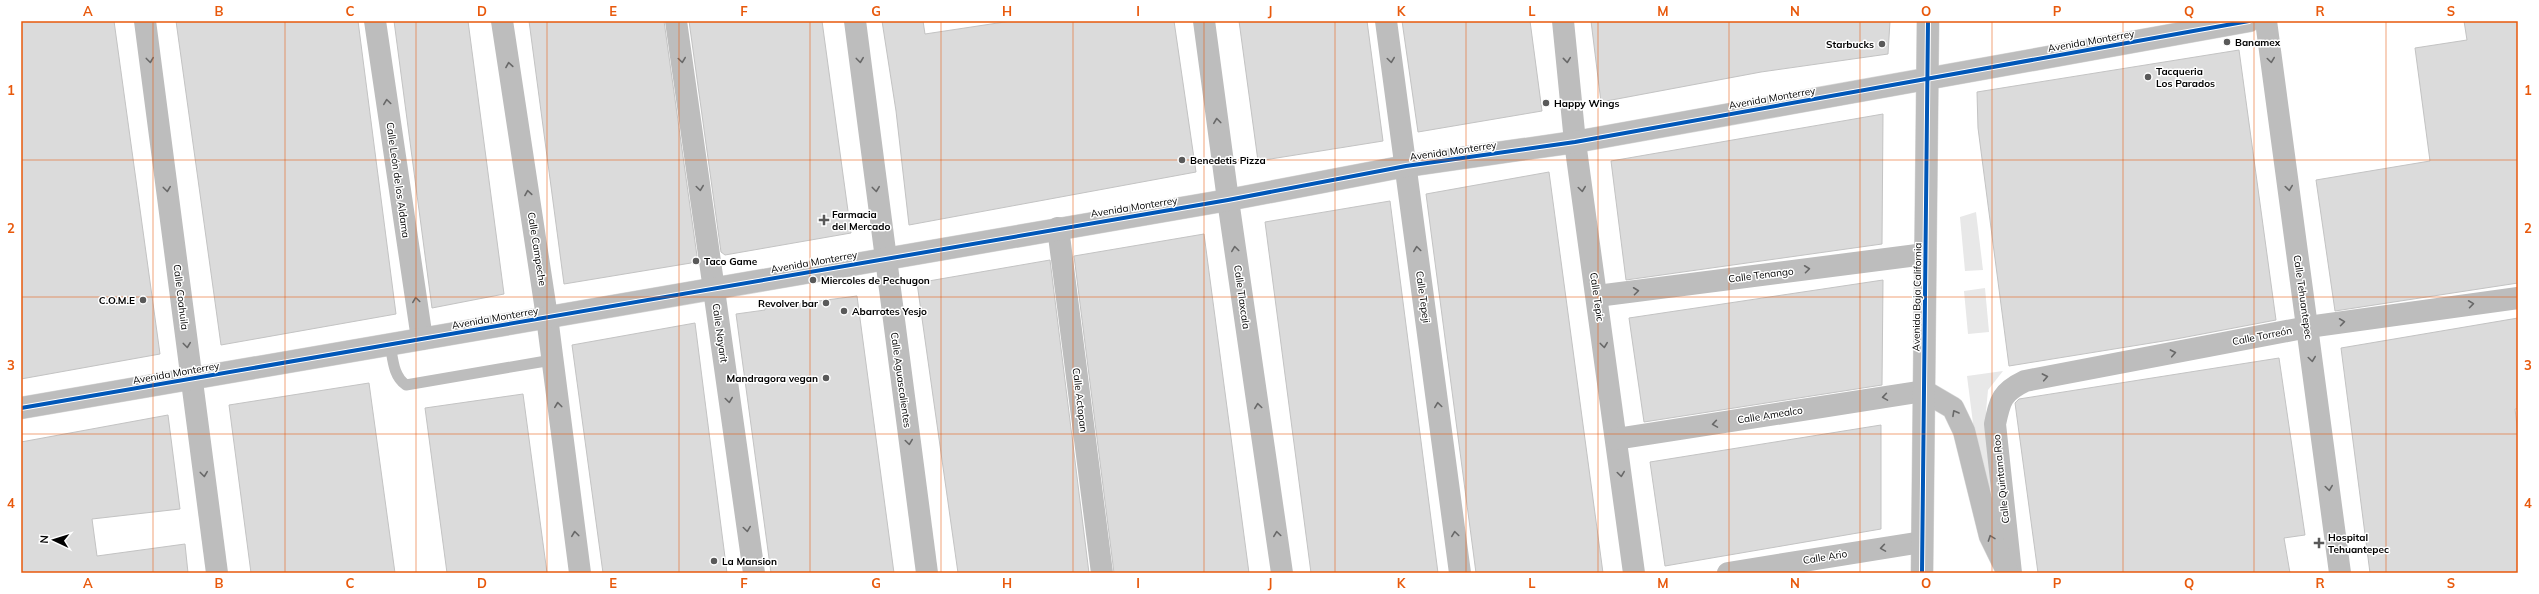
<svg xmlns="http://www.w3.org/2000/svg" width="2539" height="594" viewBox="0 0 2539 594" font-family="Mulish,sans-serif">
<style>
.green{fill:#e8e8e8}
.building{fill:#dbdbdb;stroke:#c3c3c3}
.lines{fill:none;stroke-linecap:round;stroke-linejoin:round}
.primary-casing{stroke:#dbdbdb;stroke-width:23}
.lane{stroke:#bdbdbd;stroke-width:11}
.street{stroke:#bdbdbd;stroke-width:22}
.primary{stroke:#bdbdbd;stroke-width:22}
.cycleway-casing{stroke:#fff;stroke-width:6}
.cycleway{stroke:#0057b8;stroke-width:4}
.oneway{stroke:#686868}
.grid{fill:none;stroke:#e8590c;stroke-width:1;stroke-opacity:0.55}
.poi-dot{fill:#595959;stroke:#fff;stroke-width:1.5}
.labels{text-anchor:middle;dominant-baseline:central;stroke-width:3;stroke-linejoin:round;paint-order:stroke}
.street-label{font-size:10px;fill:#000;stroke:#fff}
.poi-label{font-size:10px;font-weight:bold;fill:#000;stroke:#fff;text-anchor:start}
.neatline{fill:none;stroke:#e8590c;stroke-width:1.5}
.grid-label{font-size:13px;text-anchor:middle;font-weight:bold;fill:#e8590c}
</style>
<rect width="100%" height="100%" fill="#fff"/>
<g class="green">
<path d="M 1976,212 L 1983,270 L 1965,271 L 1960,217 Z"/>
<path d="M 1985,288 L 1989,332 L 1968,334 L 1964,291 Z"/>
<path d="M 2003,371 L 1988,390 L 1986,411 L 2001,533 L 1975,439 L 1967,376 Z"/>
</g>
<g class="building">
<path d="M 21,21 L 114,21 L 160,354 L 21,379 Z"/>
<path d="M 176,21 L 358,21 L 396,314 L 221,345 Z"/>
<path d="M 394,21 L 468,21 L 504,294 L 432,308 Z"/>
<path d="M 529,21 L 664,21 L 697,256 L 691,263 L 564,284 Z"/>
<path d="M 689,21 L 822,21 L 851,233 L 725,255 L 721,252 Z"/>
<path d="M 882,21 L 923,21 L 925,34 L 1011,21 L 1174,21 L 1196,172 L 909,225 L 896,111 Z"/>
<path d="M 1239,21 L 1367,21 L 1383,141 L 1258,161 Z"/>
<path d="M 1402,21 L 1530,21 L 1542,111 L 1418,132 Z"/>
<path d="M 1591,21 L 1890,21 L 1888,54 L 1761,72 L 1601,102 Z"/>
<path d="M 2464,21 L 2518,21 L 2518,283 L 2335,311 L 2316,180 L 2430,161 L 2415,48 L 2467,40 Z"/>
<path d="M 2239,50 L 2276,320 L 2176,339 L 2009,366 L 1978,128 L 1977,92 Z"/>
<path d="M 1883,114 L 1882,244 L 1626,280 L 1611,161 Z"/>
<path d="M 1549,172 L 1603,573 L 1476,573 L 1426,194 Z"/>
<path d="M 1390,201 L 1438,573 L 1311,573 L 1265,222 Z"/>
<path d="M 1204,234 L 1249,573 L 1114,573 L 1074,256 Z"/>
<path d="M 1050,260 L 1089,573 L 958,573 L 917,283 Z"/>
<path d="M 1883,280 L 1882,385 L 1644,422 L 1629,318 Z"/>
<path d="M 857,296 L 894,573 L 771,573 L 736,314 L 765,310 L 765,308 Z"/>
<path d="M 2518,318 L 2518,409 L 2515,409 L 2518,434 L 2518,573 L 2370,573 L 2341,348 Z"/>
<path d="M 695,323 L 727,573 L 603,573 L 572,345 Z"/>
<path d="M 2279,358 L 2305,535 L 2284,538 L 2290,573 L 2038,573 L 2015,403 L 2019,399 Z"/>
<path d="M 369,383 L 395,573 L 251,573 L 229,405 Z"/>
<path d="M 523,394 L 547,573 L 447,573 L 425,408 Z"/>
<path d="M 168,415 L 180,509 L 92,519 L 97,556 L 185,544 L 188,573 L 21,573 L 21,442 Z"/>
<path d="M 1881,425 L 1881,529 L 1665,566 L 1650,462 Z"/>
</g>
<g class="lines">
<g class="primary-casing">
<g id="primary">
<path d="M 1924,391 L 1953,408 L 1964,431 L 1990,536 L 2008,573"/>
<path d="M 21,408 L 1228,200 L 1406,166 L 1575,142 L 2249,21"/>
<path d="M 1922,573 L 1928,21"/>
</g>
</g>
<path class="lane" d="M 390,344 C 393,359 393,376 406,385 L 552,360"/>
<g class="street">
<path d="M 145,21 L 217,573"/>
<path d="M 375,21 L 422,339"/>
<path d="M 502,21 L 547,317 L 580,573"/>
<path d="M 676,21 L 754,573"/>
<path d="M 855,21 L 927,573"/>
<path d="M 1204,21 L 1228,200 L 1282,573"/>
<path d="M 1386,21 L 1460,573"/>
<path d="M 1563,21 L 1575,142 L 1634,573"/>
<path d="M 2266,21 L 2340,573"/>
<path d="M 1058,228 L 1102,573"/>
<path d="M 1597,296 L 1925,254"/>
<path d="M 1616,439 L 1924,391"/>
<path d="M 1728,573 L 1922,542"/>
<path d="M 2011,573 L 1995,424 C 2000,400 2002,392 2025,381 L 2308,327 L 2518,298"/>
</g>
<use href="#primary" class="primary"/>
<g class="cycleway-casing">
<g id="cycleway">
<path d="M 21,408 L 1228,200 L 1406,166 L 1575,142 L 2249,21"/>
<path d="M 1922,573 L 1928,21"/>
</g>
</g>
<use href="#cycleway" class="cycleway"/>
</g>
<defs><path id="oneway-chevron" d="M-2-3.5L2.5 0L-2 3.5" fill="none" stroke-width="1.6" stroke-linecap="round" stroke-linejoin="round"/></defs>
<g class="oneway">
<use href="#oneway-chevron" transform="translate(150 60) rotate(83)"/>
<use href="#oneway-chevron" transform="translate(682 60) rotate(82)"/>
<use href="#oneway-chevron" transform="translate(860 60) rotate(83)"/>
<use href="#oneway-chevron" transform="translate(1391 60) rotate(82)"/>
<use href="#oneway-chevron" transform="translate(1567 60) rotate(84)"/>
<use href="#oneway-chevron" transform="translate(2271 60) rotate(82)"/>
<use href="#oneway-chevron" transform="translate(509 65) rotate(-99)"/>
<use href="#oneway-chevron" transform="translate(387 102) rotate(-98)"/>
<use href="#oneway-chevron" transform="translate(1217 121) rotate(-97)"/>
<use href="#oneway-chevron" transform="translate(700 188) rotate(82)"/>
<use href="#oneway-chevron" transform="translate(2289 188) rotate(82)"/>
<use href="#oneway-chevron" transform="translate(167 189) rotate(83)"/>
<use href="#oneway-chevron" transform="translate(876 189) rotate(83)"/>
<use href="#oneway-chevron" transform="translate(1582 189) rotate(82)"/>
<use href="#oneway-chevron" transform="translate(528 193) rotate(-99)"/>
<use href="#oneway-chevron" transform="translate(1235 249) rotate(-98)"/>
<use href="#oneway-chevron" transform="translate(1417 249) rotate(-98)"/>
<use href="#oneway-chevron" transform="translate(1807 269) rotate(-7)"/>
<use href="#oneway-chevron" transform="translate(1636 291) rotate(-7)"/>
<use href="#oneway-chevron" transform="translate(416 300) rotate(-98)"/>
<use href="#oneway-chevron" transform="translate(2471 304) rotate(-8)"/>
<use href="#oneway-chevron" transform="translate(2342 322) rotate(-8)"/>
<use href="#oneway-chevron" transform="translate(187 345) rotate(83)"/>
<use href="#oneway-chevron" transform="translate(1604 345) rotate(83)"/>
<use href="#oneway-chevron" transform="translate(2173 353) rotate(-11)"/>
<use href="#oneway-chevron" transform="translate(2312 359) rotate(82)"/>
<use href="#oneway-chevron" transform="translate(2045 377) rotate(-11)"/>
<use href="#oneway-chevron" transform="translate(1885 397) rotate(171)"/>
<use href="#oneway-chevron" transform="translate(729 400) rotate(82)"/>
<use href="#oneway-chevron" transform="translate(558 405) rotate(-97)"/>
<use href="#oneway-chevron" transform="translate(1438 405) rotate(-98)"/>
<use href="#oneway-chevron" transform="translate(1258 406) rotate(-98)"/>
<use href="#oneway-chevron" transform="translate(1955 413) rotate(-119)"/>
<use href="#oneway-chevron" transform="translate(1715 424) rotate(171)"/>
<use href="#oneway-chevron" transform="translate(909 442) rotate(82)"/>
<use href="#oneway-chevron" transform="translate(204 474) rotate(83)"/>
<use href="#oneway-chevron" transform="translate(1621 474) rotate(82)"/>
<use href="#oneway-chevron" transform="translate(2329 488) rotate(82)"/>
<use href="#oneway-chevron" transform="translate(747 529) rotate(82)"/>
<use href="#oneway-chevron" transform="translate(575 534) rotate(-97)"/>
<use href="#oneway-chevron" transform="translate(1277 534) rotate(-98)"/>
<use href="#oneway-chevron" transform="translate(1455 534) rotate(-98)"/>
<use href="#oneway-chevron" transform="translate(1991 538) rotate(-110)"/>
<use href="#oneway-chevron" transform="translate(1883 548) rotate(171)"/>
</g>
<path class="grid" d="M 153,21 L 153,573M 285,21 L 285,573M 416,21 L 416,573M 547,21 L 547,573M 679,21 L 679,573M 810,21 L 810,573M 941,21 L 941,573M 1073,21 L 1073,573M 1204,21 L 1204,573M 1335,21 L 1335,573M 1466,21 L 1466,573M 1598,21 L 1598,573M 1729,21 L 1729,573M 1860,21 L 1860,573M 1992,21 L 1992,573M 2123,21 L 2123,573M 2254,21 L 2254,573M 2386,21 L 2386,573M 21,160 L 2518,160M 21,297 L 2518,297M 21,434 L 2518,434"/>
<g class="poi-dot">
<circle cx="2227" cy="42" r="4"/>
<circle cx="1882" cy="44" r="4"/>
<circle cx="2148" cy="77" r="4"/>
<circle cx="1546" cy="103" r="4"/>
<circle cx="1182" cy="160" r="4"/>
<path d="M822 214h4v4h4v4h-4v4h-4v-4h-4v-4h4z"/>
<circle cx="696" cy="261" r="4"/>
<circle cx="813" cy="280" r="4"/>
<circle cx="143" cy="300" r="4"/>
<circle cx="826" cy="303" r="4"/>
<circle cx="844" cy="311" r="4"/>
<circle cx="826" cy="378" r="4"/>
<path d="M2317 537h4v4h4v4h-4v4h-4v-4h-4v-4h4z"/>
<circle cx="714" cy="561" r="4"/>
</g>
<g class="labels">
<g class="street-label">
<text transform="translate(2091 41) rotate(-10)">Avenida Monterrey</text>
<text transform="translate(1772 98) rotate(-10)">Avenida Monterrey</text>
<text transform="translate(1453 151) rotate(-8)">Avenida Monterrey</text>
<text transform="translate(398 180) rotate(82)">Calle León de los Aldama</text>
<text transform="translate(1134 207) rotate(-9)">Avenida Monterrey</text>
<text transform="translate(537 249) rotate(81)">Calle Campeche</text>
<text transform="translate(814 262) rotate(-10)">Avenida Monterrey</text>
<text transform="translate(1761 275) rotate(-7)">Calle Tenango</text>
<text transform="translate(181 297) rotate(83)">Calle Coahuila</text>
<text transform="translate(1242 297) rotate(82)">Calle Tlaxcala</text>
<text transform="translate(1423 297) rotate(82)">Calle Tepeji</text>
<text transform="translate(1597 297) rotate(82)">Calle Tepic</text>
<text transform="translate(1917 297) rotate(-89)">Avenida Baja California</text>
<text transform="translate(2303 297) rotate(82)">Calle Tehuantepec</text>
<text transform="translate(495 318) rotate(-10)">Avenida Monterrey</text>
<text transform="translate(720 333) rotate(82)">Calle Nayarit</text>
<text transform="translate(2262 336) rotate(-11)">Calle Torreón</text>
<text transform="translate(176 373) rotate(-10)">Avenida Monterrey</text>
<text transform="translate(901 380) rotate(82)">Calle Aguascalientes</text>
<text transform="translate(1080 400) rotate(83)">Calle Actopan</text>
<text transform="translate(1770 415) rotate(-9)">Calle Amealco</text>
<text transform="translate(2001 479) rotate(-96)">Calle Quintana Roo</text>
<text transform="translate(1825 557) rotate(-9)">Calle Ario</text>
</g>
<g class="poi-label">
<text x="2235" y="42">Banamex</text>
<text x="1874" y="44" text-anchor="end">Starbucks</text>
<text x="2156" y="71">Tacqueria<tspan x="2156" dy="12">Los Parados</tspan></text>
<text x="1554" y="103">Happy Wings</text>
<text x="1190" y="160">Benedetis Pizza</text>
<text x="832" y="214">Farmacia<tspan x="832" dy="12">del Mercado</tspan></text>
<text x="704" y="261">Taco Game</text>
<text x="821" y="280">Miercoles de Pechugon</text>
<text x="135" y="300" text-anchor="end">C.O.M.E</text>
<text x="818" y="303" text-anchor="end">Revolver bar</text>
<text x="852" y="311">Abarrotes Yesjo</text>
<text x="818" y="378" text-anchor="end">Mandragora vegan</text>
<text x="2328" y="537">Hospital<tspan x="2328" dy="12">Tehuantepec</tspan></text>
<text x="722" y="561">La Mansion</text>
</g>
</g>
<rect width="2539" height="594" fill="none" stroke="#ffffff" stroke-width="44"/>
<g transform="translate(54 540) rotate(274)" stroke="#ffffff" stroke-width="3" paint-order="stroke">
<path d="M0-3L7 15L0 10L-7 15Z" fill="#000000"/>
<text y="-6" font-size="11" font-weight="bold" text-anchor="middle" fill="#000000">N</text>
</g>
<rect x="22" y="22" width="2495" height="550" class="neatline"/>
<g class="grid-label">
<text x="88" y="16">A</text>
<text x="219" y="16">B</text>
<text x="350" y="16">C</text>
<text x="482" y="16">D</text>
<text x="613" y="16">E</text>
<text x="744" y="16">F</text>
<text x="876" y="16">G</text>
<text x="1007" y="16">H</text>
<text x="1138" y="16">I</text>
<text x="1270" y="16">J</text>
<text x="1401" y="16">K</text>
<text x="1532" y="16">L</text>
<text x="1663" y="16">M</text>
<text x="1795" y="16">N</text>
<text x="1926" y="16">O</text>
<text x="2057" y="16">P</text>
<text x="2189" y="16">Q</text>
<text x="2320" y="16">R</text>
<text x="2451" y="16">S</text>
<text x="11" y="95">1</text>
<text x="2528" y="95">1</text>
<text x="11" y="233">2</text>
<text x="2528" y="233">2</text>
<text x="11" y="370">3</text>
<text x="2528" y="370">3</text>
<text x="11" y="508">4</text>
<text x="2528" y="508">4</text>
<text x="88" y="588">A</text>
<text x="219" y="588">B</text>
<text x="350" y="588">C</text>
<text x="482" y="588">D</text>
<text x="613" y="588">E</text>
<text x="744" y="588">F</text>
<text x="876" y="588">G</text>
<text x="1007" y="588">H</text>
<text x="1138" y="588">I</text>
<text x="1270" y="588">J</text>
<text x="1401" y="588">K</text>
<text x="1532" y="588">L</text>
<text x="1663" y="588">M</text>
<text x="1795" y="588">N</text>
<text x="1926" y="588">O</text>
<text x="2057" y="588">P</text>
<text x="2189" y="588">Q</text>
<text x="2320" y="588">R</text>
<text x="2451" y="588">S</text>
</g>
</svg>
